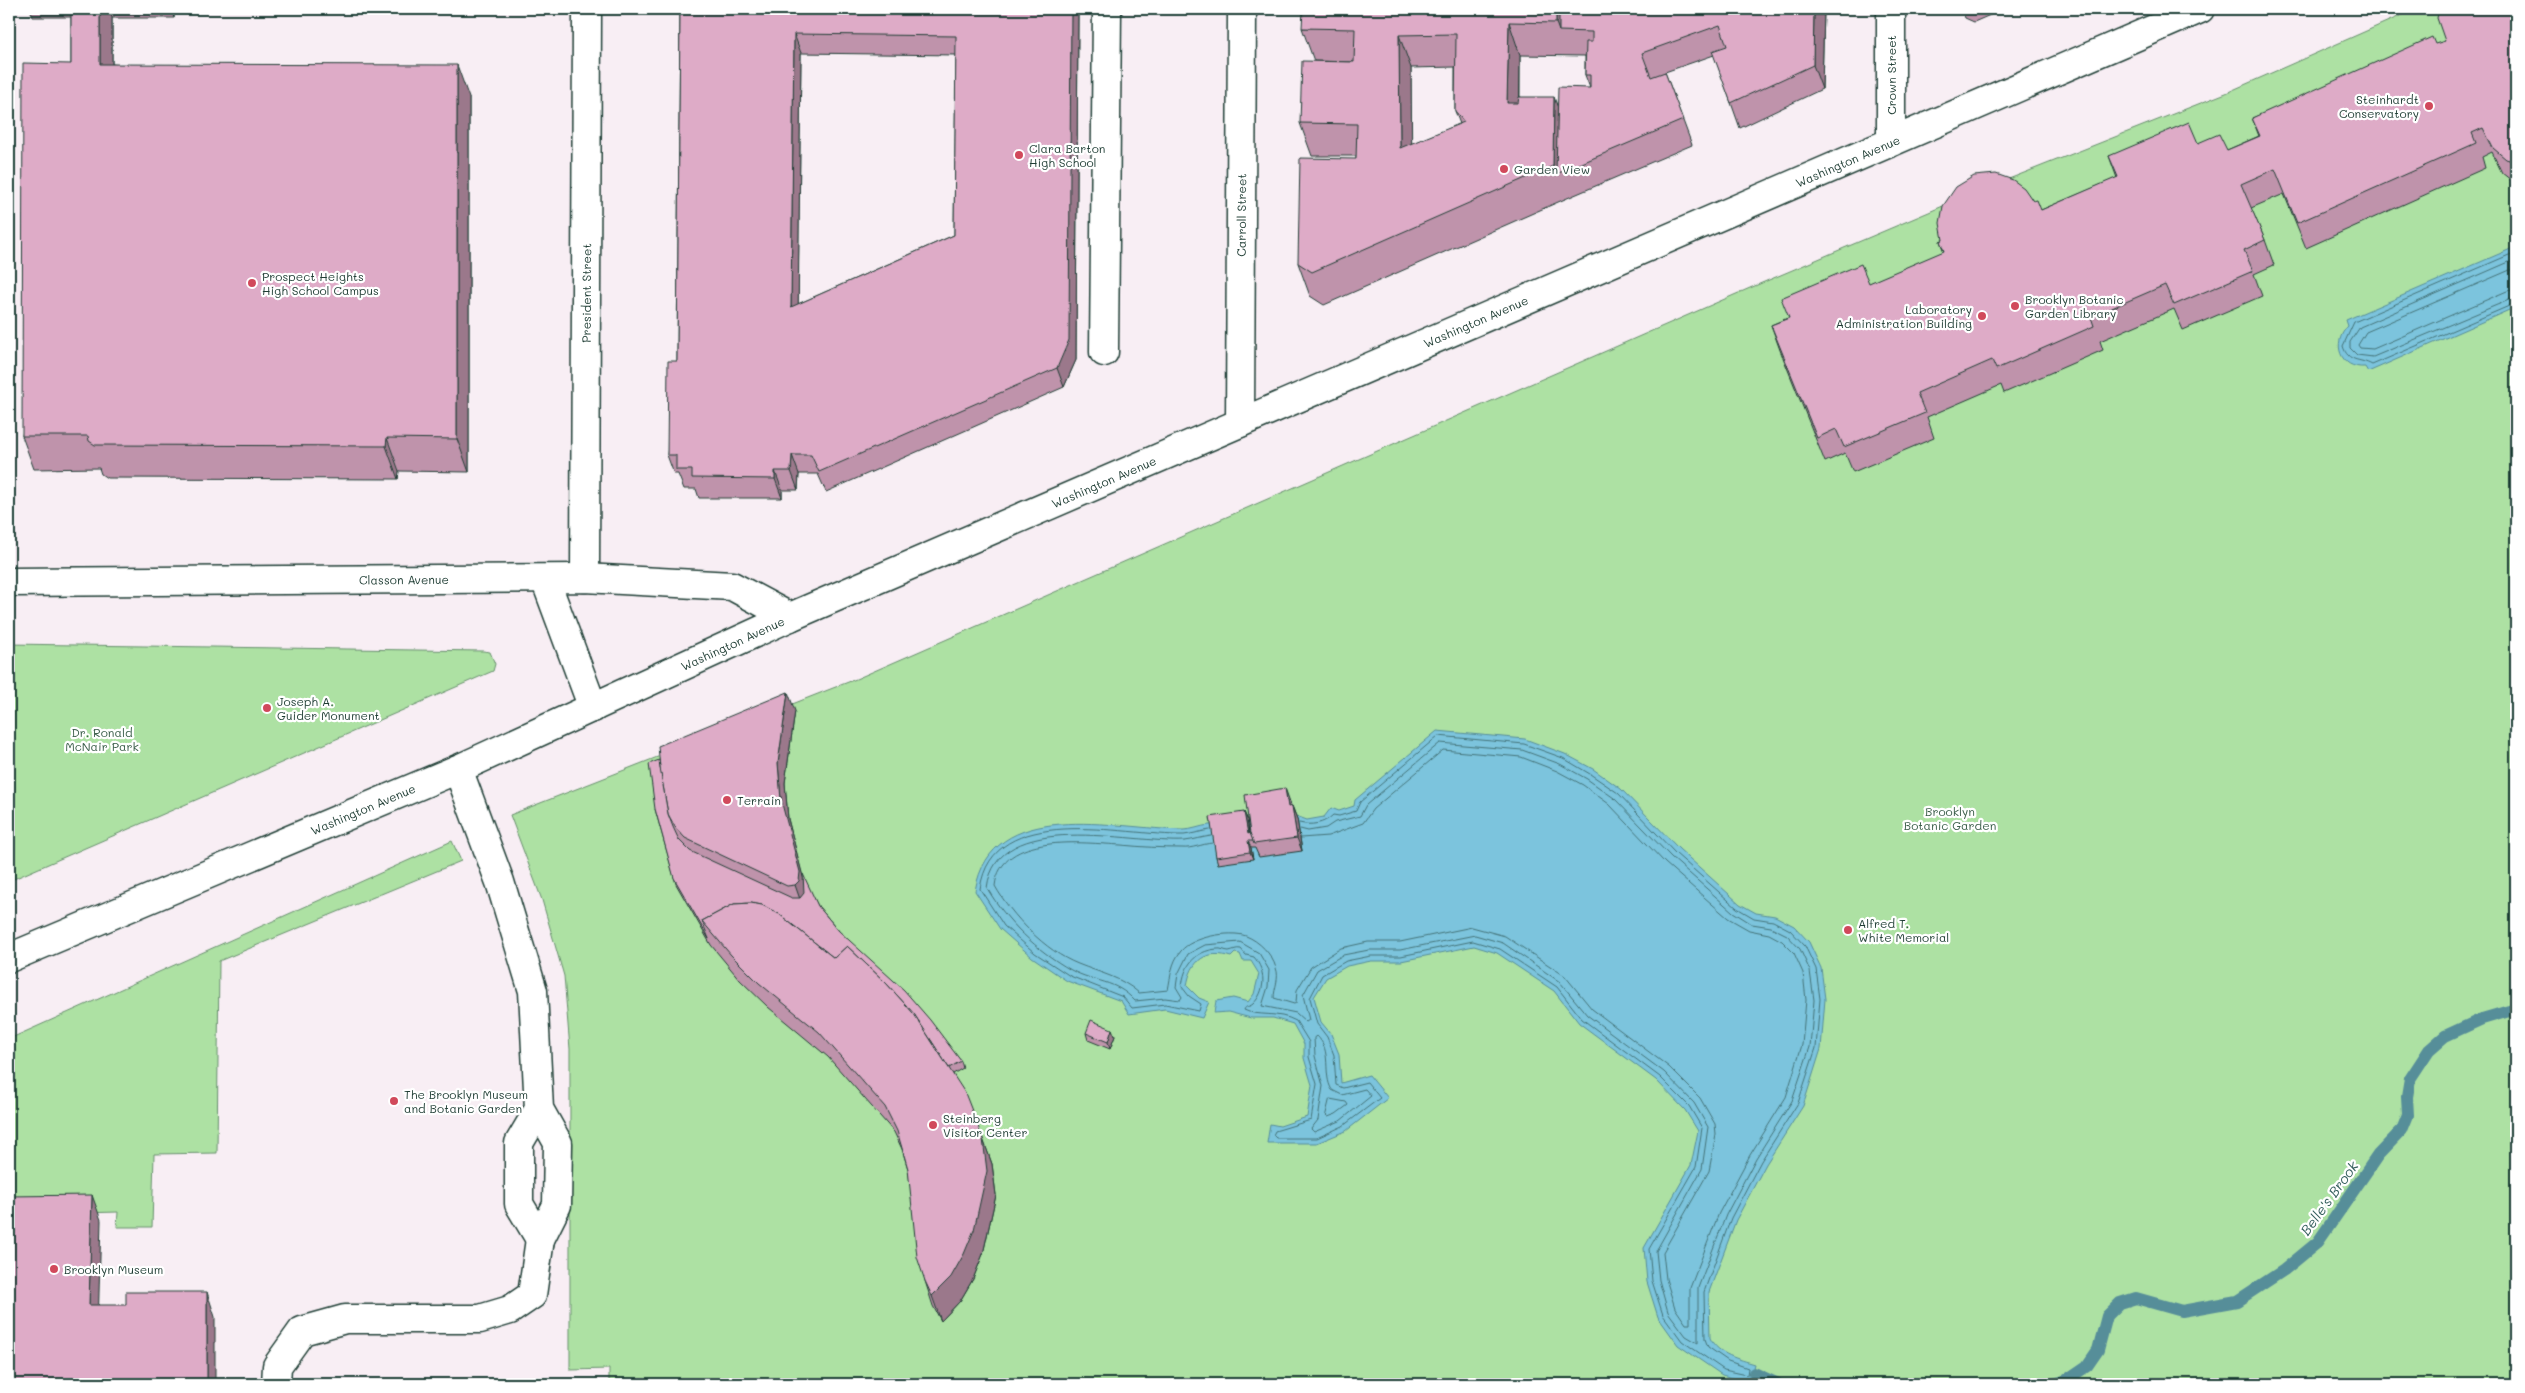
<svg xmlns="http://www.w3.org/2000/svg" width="2525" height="1393" viewBox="0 0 2525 1393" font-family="Mali,sans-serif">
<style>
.green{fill:#ade1a3;stroke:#668f6c}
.water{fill:#7cc4dd;stroke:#578e99}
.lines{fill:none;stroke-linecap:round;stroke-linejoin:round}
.shore{stroke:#447378;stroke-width:1}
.stream{stroke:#578e99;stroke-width:12}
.minor-casing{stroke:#1f3d34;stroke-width:31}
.major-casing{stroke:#1f3d34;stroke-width:31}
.minor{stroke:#fff;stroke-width:28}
.major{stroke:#fff;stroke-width:28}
.wall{fill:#bf93ab;stroke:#1f3d34;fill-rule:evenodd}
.shaded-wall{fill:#9b788b;stroke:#1f3d34}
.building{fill:#deabc7;stroke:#1f3d34;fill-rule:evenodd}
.poi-dot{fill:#d1495b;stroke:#fff;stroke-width:2}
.labels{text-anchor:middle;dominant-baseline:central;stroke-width:4.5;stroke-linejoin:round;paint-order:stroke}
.street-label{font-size:12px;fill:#1f3d34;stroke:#fff}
.poi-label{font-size:12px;fill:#1f3d34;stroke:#fff;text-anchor:start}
.park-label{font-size:12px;fill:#3b5e4a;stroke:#fff}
.water-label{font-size:14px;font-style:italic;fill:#365f5e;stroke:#fff}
</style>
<rect width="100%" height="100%" fill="#f8eef4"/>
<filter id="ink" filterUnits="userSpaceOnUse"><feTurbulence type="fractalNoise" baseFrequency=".02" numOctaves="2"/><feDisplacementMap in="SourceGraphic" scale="10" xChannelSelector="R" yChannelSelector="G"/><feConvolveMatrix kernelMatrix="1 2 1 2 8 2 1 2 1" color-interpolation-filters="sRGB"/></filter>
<g filter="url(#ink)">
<g class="green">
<path d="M 2416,9 L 2516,9 L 2516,1384 L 609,1384 L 609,1369 L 570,1370 L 570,1049 L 564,976 L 542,900 L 510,815 L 856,679 L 1750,288 L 1976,192 L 2226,93 Z"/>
<path d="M 9,644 L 483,651 L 490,652 L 495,664 L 493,671 L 9,881 Z"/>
<path d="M 452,841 L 461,861 L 219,961 L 217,1153 L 154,1154 L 152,1227 L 117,1227 L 118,1212 L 9,1215 L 9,1039 Z"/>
</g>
<g class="water">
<path d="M 2513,248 L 2516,256 L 2516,307 L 2368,372 L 2365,367 C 2340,369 2331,343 2348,326 L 2346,320 Z"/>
<path d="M 1437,731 L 1525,739 L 1565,754 L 1593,769 L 1621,789 L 1679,849 L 1740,904 L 1756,913 L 1775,916 L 1794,926 L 1809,942 L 1821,968 L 1825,999 L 1821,1049 L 1803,1106 L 1766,1164 L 1736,1220 L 1709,1292 L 1710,1338 C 1718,1355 1739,1359 1755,1364 L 1750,1383 L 1722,1375 L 1678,1345 L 1658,1317 L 1647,1282 L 1644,1248 L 1691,1165 L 1698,1131 L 1685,1110 L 1656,1080 L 1579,1023 L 1554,991 L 1497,953 L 1474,946 L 1401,961 L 1371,961 L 1347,966 L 1326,978 L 1314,997 L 1321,1022 L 1331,1034 L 1339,1054 L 1341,1083 L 1369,1075 L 1388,1098 L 1346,1131 L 1317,1143 L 1267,1143 L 1270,1124 L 1280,1126 L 1307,1117 L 1312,1085 L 1304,1058 L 1304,1044 L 1293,1024 L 1273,1018 L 1251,1018 L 1228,1012 L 1214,1013 L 1216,1001 L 1233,998 L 1248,1002 L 1254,994 L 1259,974 L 1251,961 L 1243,961 L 1240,954 L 1235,953 L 1231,957 C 1206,949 1191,960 1187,986 L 1199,998 L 1209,1002 L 1202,1018 L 1165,1009 L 1129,1014 L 1121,1001 L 1067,981 L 1032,957 L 1000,929 L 975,891 C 991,795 1115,829 1183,830 C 1192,830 1200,826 1209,825 C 1238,822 1267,819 1296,816 L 1307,820 L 1324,817 L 1331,808 L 1339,811 L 1354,806 L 1355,800 Z"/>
</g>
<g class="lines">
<g class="shore">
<path d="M 2516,256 L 2509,255 L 2354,322 L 2343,346 C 2348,363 2360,358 2372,365 L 2516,303"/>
<path d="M 2516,263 L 2509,262 L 2360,327 L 2350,342 L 2350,348 L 2357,355 L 2373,357 L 2516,297"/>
<path d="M 2516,270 L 2510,270 L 2366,332 L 2358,345 L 2360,348 L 2373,349 L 2507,291 L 2516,289"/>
<path d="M 1210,830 C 1202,831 1193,834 1184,835 C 1124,836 992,800 980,889 L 1004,926 L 1035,953 L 1070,976 L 1123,997 L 1132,1008 L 1165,1004 L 1199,1011 L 1201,1004 L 1189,996 L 1182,987 C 1184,965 1195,951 1217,949 C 1221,948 1225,951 1229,951 C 1234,950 1236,948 1241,949 L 1246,955 L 1254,957 C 1266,971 1266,991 1253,1004 C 1248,1008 1246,1005 1244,1010 C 1257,1017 1278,1011 1296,1021 L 1309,1042 L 1309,1057 L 1317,1084 L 1311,1120 L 1275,1131 L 1273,1135 L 1276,1138 L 1317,1138 L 1343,1126 L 1380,1098 L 1367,1082 L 1343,1088 L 1336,1085 L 1334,1055 L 1327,1037 L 1317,1024 L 1310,998 L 1322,975 L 1346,961 L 1371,956 L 1401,956 L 1473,941 L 1500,949 L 1557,987 L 1582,1019 L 1660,1077 L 1689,1106 L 1702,1128 L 1696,1167 L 1649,1249 L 1652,1281 L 1663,1315 L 1682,1341 L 1724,1370 L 1747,1375 L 1748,1368 L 1728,1361 L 1708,1347 L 1705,1339 L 1704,1292 L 1731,1218 L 1761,1161 L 1798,1103 L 1816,1048 L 1820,999 L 1816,969 L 1805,946 L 1790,930 L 1773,921 L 1754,918 L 1737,908 L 1675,853 L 1618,793 L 1590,774 L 1563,758 L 1524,744 L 1438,736 L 1360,802 L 1356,811 L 1339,816 L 1333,815 C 1324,824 1311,826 1299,823"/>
<path d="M 1211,836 C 1203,837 1194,840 1185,841 C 1132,844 997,807 987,888 C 1007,922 1036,950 1071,970 C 1095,983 1115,979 1135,1001 L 1165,998 L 1180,1000 L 1182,997 L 1176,987 L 1178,974 L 1188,954 L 1205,945 L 1240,942 L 1259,953 L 1269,970 L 1268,987 L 1262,1006 L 1296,1013 L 1306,1022 L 1309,1020 L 1303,995 L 1317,970 L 1343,955 L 1369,950 L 1400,950 L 1475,935 L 1503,943 L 1560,982 L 1587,1015 L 1664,1072 L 1694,1103 L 1708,1127 L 1702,1169 L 1656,1251 L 1659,1280 L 1668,1312 L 1686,1336 L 1698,1343 L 1698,1288 L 1726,1215 L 1756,1158 L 1792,1101 L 1810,1047 L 1814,1000 L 1810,971 L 1800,949 L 1787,935 L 1771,927 L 1752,924 L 1733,912 L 1671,857 L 1614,798 L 1587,779 L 1560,764 L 1522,750 L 1440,743 L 1366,805 L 1360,816 L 1335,822 L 1326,828 L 1308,831 L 1300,829"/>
<path d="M 1212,843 C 1202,844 1192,849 1182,848 C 1162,848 1141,847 1121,845 C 1083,843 1001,832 995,886 C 1012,916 1045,951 1078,964 C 1100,973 1121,977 1139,993 L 1168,990 C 1171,976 1171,963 1181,951 C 1192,937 1230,930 1246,936 C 1259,941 1272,954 1276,968 C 1280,978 1274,988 1274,998 L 1294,1004 L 1296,1003 L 1297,990 L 1311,967 L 1341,948 L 1368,942 L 1400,942 L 1472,927 L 1505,936 L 1565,976 L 1592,1009 L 1669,1067 L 1700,1098 L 1715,1124 L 1716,1134 L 1709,1171 L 1663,1252 L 1666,1279 L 1675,1308 L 1686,1324 L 1690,1324 L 1690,1288 L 1719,1213 L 1750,1155 L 1786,1097 L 1802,1045 L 1806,1000 L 1803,973 L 1794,953 L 1782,941 L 1769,934 L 1749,930 L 1728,918 L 1665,863 L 1609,804 L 1583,785 L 1557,771 L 1521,757 L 1443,750 L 1373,809 L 1363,823 L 1328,836 L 1301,838"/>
<path d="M 1317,1036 C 1333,1051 1322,1074 1332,1090 L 1342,1095 L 1365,1089 L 1371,1096 L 1340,1121 L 1314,1132 L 1311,1129 L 1318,1120 L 1323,1086 L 1315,1056 L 1314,1038 Z"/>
<path d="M 1330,1099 L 1346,1102 L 1348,1105 L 1336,1114 L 1328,1117 L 1326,1115 Z"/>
</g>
<g class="stream">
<path d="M 1754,1373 L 1778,1384"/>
<path d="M 2053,1384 L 2065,1381 L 2087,1366 L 2098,1350 L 2107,1316 L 2120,1303 L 2136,1298 L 2182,1311 L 2237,1301 L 2284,1270 L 2318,1242 L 2378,1155 L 2402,1130 L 2408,1115 L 2407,1097 L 2410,1079 L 2429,1050 L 2445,1036 L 2482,1019 L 2516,1009"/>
</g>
<g class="minor-casing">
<g id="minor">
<path d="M 1891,142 L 1891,9"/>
<path d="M 1104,352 L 1107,9"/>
<path id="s1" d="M 1240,423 L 1242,9"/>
<path id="s2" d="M 585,578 L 587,9"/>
<path d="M 545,579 L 593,708"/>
<path id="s3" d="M 9,582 L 585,578 L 732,586 L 790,617"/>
<path d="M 539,1109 L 519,1143 L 519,1204 L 540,1239"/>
<path d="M 276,1384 L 277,1366 L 302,1331 L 345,1319 L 480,1319 L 510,1310 L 532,1295 L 540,1239 L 557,1205 L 558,1143 L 539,1109 L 533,991 L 500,882 L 458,769"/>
</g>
</g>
<g class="major-casing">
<g id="major">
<path id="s4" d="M 9,958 L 458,769 L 790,617 L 2200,9"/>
</g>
</g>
<use href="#minor" class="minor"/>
<use href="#major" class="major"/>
</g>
<g class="wall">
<path d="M 30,9 L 174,9 L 174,18 L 112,18 L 112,64 L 469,98 L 469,472 L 399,471 L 398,479 L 107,478 L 101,474 L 99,468 L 34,469 L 22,436 L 71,64 L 71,17 L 33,17 Z"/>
<path d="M 680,9 L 1078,9 L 1076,360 L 1064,387 L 826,492 L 818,474 L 799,474 L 798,490 L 782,490 L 782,498 L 699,498 L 696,489 L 684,489 L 678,474 L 674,474 L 667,455 L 677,361 ZM 801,53 L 956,55 L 954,235 L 798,304 Z"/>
<path d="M 1824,9 L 1822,89 L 1740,128 L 1714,55 L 1665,72 L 1692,145 L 1565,199 L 1324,305 L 1310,296 L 1298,263 L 1356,159 L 1356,156 L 1312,156 L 1300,123 L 1354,62 L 1314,61 L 1302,28 ZM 1520,55 L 1585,56 L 1585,75 L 1590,88 L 1557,105 L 1520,97 ZM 1455,67 L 1455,111 L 1460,124 L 1411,144 L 1411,68 Z"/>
<path d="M 1962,9 L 2004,9 L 1974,22 L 1965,18 Z"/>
<path d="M 2516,9 L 2516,184 L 2502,173 L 2492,152 L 2482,157 L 2485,168 L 2306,248 L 2284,194 L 2251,208 L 2265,240 L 2274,265 L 2254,274 L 2262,296 L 2183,330 L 2174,309 L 2100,341 L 2103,350 L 2004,393 L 2001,385 L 1927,417 L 1934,438 L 1853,472 L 1845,453 L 1825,462 L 1780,350 L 1771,325 L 1944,252 L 1940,241 L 2033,201 L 2041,210 L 2117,178 L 2109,156 L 2198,143 L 2227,150 L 2259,136 L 2252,118 L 2445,41 Z"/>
<path d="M 795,711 L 785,783 L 788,819 L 803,878 L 818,906 L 839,931 L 961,1061 L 963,1068 L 953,1074 L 983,1139 L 992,1164 L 996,1195 L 983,1254 L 973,1279 L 960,1301 L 941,1321 L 933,1306 L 925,1281 L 908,1169 L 902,1149 L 894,1132 L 828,1057 L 768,1007 L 740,980 L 711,945 L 676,884 L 655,809 Z"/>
<path d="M 1290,802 L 1291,806 L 1292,806 L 1297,819 L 1302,851 L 1259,857 L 1255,848 L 1251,848 L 1253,859 L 1218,864 L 1216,857 L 1244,812 L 1247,819 L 1249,833 Z"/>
<path d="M 1086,1033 L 1115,1036 L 1110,1049 L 1088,1040 Z"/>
</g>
<g class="shaded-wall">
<path d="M 100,9 L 109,9 L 112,18 L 112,96 L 100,64 Z"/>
<path d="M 171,9 L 174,9 L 174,18 Z"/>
<path d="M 1071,9 L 1078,9 L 1076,360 L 1064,387 L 1057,368 Z"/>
<path d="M 1556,9 L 1568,9 L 1559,31 L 1556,23 Z"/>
<path d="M 1814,9 L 1824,9 L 1822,89 L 1813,65 Z"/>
<path d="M 1509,22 L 1520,55 L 1519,136 L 1507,103 Z"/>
<path d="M 794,34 L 801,53 L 798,327 L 791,307 Z"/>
<path d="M 1399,35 L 1411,68 L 1412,181 L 1400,148 Z"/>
<path d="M 457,65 L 469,98 L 469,472 L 457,439 Z"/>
<path d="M 1554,97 L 1566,130 L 1556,174 L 1553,166 Z"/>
<path d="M 387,438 L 399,471 L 398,479 L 386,446 Z"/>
<path d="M 792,455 L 799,474 L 798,490 L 791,471 Z"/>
<path d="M 775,471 L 782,490 L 782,498 L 775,479 Z"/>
<path d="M 788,692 L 795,711 L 785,783 L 788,819 L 807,892 L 802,905 L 795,885 L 781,800 L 778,763 Z"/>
<path d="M 1285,788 L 1290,802 L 1293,820 L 1288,807 Z"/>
<path d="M 1292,806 L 1297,819 L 1302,851 L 1297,838 Z"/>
<path d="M 1244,812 L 1247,819 L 1250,840 L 1248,834 Z"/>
<path d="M 1248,841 L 1251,848 L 1253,859 L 1250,852 Z"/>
<path d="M 1112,1029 L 1115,1036 L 1110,1049 L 1108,1042 Z"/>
<path d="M 983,1139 L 992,1164 L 996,1195 L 983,1254 L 973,1279 L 960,1301 L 941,1321 L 932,1296 Z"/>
<path d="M 92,1195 L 101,1220 L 98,1329 L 89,1305 Z"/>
<path d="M 207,1292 L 215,1317 L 215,1384 L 207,1384 Z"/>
</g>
<g class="building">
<path d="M 71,9 L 100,9 L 100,64 L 457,65 L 457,439 L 387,438 L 386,446 L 95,445 L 89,441 L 88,436 L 22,436 L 23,63 L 71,64 Z"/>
<path d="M 680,9 L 1071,9 L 1069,340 L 1057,368 L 819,472 L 811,455 L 792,455 L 791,471 L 775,471 L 775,479 L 692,478 L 692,470 L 676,470 L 676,455 L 667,455 L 668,361 L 677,361 ZM 794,34 L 956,36 L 954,235 L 791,307 Z"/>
<path d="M 1303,9 L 1556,9 L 1556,23 L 1509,22 L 1507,103 L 1518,103 L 1519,97 L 1554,97 L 1553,166 L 1312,272 L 1298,263 L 1300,158 L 1356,159 L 1357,124 L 1300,123 L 1302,61 L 1354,62 L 1355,29 L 1302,28 ZM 1456,34 L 1455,111 L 1464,122 L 1400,148 L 1399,35 Z"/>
<path d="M 1559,9 L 1814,9 L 1813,65 L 1731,103 L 1712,51 L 1727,46 L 1720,25 L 1642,53 L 1651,77 L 1665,72 L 1683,120 L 1556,174 L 1558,87 L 1590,88 L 1590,75 L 1585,75 L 1586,42 L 1592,42 L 1592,32 L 1559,31 Z"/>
<path d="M 2439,9 L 2516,9 L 2516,162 L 2506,159 L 2493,148 L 2483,128 L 2472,133 L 2476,143 L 2297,223 L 2275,169 L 2241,184 L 2265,240 L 2244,250 L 2253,271 L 2174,305 L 2165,285 L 2091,317 L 2094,326 L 1996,369 L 1992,360 L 1917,393 L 1925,413 L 1844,447 L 1836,429 L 1817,438 L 1771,325 L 1789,318 L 1781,298 L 1861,264 L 1869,283 L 1944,251 L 1940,241 L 1943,240 L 1940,223 L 1943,206 L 1956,187 L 1974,176 L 1996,174 L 2013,180 L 2024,188 L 2033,201 L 2037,200 L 2041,210 L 2118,177 L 2109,156 L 2189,122 L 2198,143 L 2219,134 L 2227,150 L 2260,136 L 2252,118 L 2432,37 L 2435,44 L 2445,41 L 2437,18 Z"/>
<path d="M 788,692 L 778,763 L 781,800 L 800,872 L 799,881 L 795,885 L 787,886 L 685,838 L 675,827 L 668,814 L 660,768 L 658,746 Z"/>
<path d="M 659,760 L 660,768 L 668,814 L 673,827 L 679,840 L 690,851 L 792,898 L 800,898 L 804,893 L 803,874 L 818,906 L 839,931 L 904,990 L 930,1020 L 961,1061 L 949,1068 L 914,1014 L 886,983 L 847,946 L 834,958 L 779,914 L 762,905 L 751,903 L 734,904 L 702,921 L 709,939 L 674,878 L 655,809 L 649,764 Z"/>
<path d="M 1285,788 L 1288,807 L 1292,806 L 1297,838 L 1254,844 L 1250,834 L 1245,795 Z"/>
<path d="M 1244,812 L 1248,834 L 1250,833 L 1253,841 L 1248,841 L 1250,852 L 1216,857 L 1210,817 Z"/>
<path d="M 751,903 L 762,905 L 779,914 L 834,958 L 847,946 L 886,983 L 914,1014 L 965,1093 L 983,1139 L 987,1171 L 974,1230 L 964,1254 L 951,1277 L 932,1296 L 925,1281 L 917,1257 L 908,1169 L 897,1131 L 885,1107 L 819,1032 L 759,983 L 731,955 L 702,921 L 734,904 Z"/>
<path d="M 1091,1020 L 1112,1029 L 1108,1042 L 1086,1033 Z"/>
<path d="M 92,1195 L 89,1305 L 126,1305 L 126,1292 L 207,1292 L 207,1384 L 9,1384 L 9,1196 Z"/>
</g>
</g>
<g class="poi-dot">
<circle cx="2429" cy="106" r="5"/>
<circle cx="1019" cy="155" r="5"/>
<circle cx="1504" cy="169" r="5"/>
<circle cx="252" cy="283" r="5"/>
<circle cx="2015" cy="306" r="5"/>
<circle cx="1982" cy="316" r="5"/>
<circle cx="267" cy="708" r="5"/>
<circle cx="727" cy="800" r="5"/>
<circle cx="1848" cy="930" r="5"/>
<circle cx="394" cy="1101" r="5"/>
<circle cx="933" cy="1125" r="5"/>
<circle cx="54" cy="1269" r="5"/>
</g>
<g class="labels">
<g class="street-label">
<text transform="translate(1891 75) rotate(-90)">Crown Street</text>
<text stroke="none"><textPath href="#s4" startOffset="2004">Washington Avenue</textPath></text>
<text stroke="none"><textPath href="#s1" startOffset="208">Carroll Street</textPath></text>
<text stroke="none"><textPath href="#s2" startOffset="285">President Street</textPath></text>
<text stroke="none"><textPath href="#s4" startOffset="1599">Washington Avenue</textPath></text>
<text stroke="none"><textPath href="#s4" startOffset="1194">Washington Avenue</textPath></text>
<text stroke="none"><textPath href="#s3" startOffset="395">Classon Avenue</textPath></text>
<text stroke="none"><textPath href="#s4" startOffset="789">Washington Avenue</textPath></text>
<text stroke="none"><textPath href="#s4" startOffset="384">Washington Avenue</textPath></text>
</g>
<g class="poi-label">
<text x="2419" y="99" text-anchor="end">Steinhardt<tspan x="2419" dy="14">Conservatory</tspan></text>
<text x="1029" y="148">Clara Barton<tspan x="1029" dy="14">High School</tspan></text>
<text x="1514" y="169">Garden View</text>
<text x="262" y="276">Prospect Heights<tspan x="262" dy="14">High School Campus</tspan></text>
<text x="2025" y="299">Brooklyn Botanic<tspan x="2025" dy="14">Garden Library</tspan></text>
<text x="1972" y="309" text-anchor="end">Laboratory<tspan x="1972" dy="14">Administration Building</tspan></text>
<text x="277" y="701">Joseph A.<tspan x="277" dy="14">Guider Monument</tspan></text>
<text x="737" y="800">Terrain</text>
<text x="1858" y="923">Alfred T.<tspan x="1858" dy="14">White Memorial</tspan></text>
<text x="404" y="1094">The Brooklyn Museum<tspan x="404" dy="14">and Botanic Garden</tspan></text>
<text x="943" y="1118">Steinberg<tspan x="943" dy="14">Visitor Center</tspan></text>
<text x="64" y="1269">Brooklyn Museum</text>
</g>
<g class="park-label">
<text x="102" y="732">Dr. Ronald<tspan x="102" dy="14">McNair Park</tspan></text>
<text x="1950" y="811">Brooklyn<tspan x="1950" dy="14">Botanic Garden</tspan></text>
</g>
<g class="water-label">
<text transform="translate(2329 1198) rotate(-54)">Belle's Brook</text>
</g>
</g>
<rect width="2525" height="1393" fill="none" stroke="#fff" stroke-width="30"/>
<rect x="15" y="15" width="2495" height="1363" fill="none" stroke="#1f3d34" stroke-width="2" filter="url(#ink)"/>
</svg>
